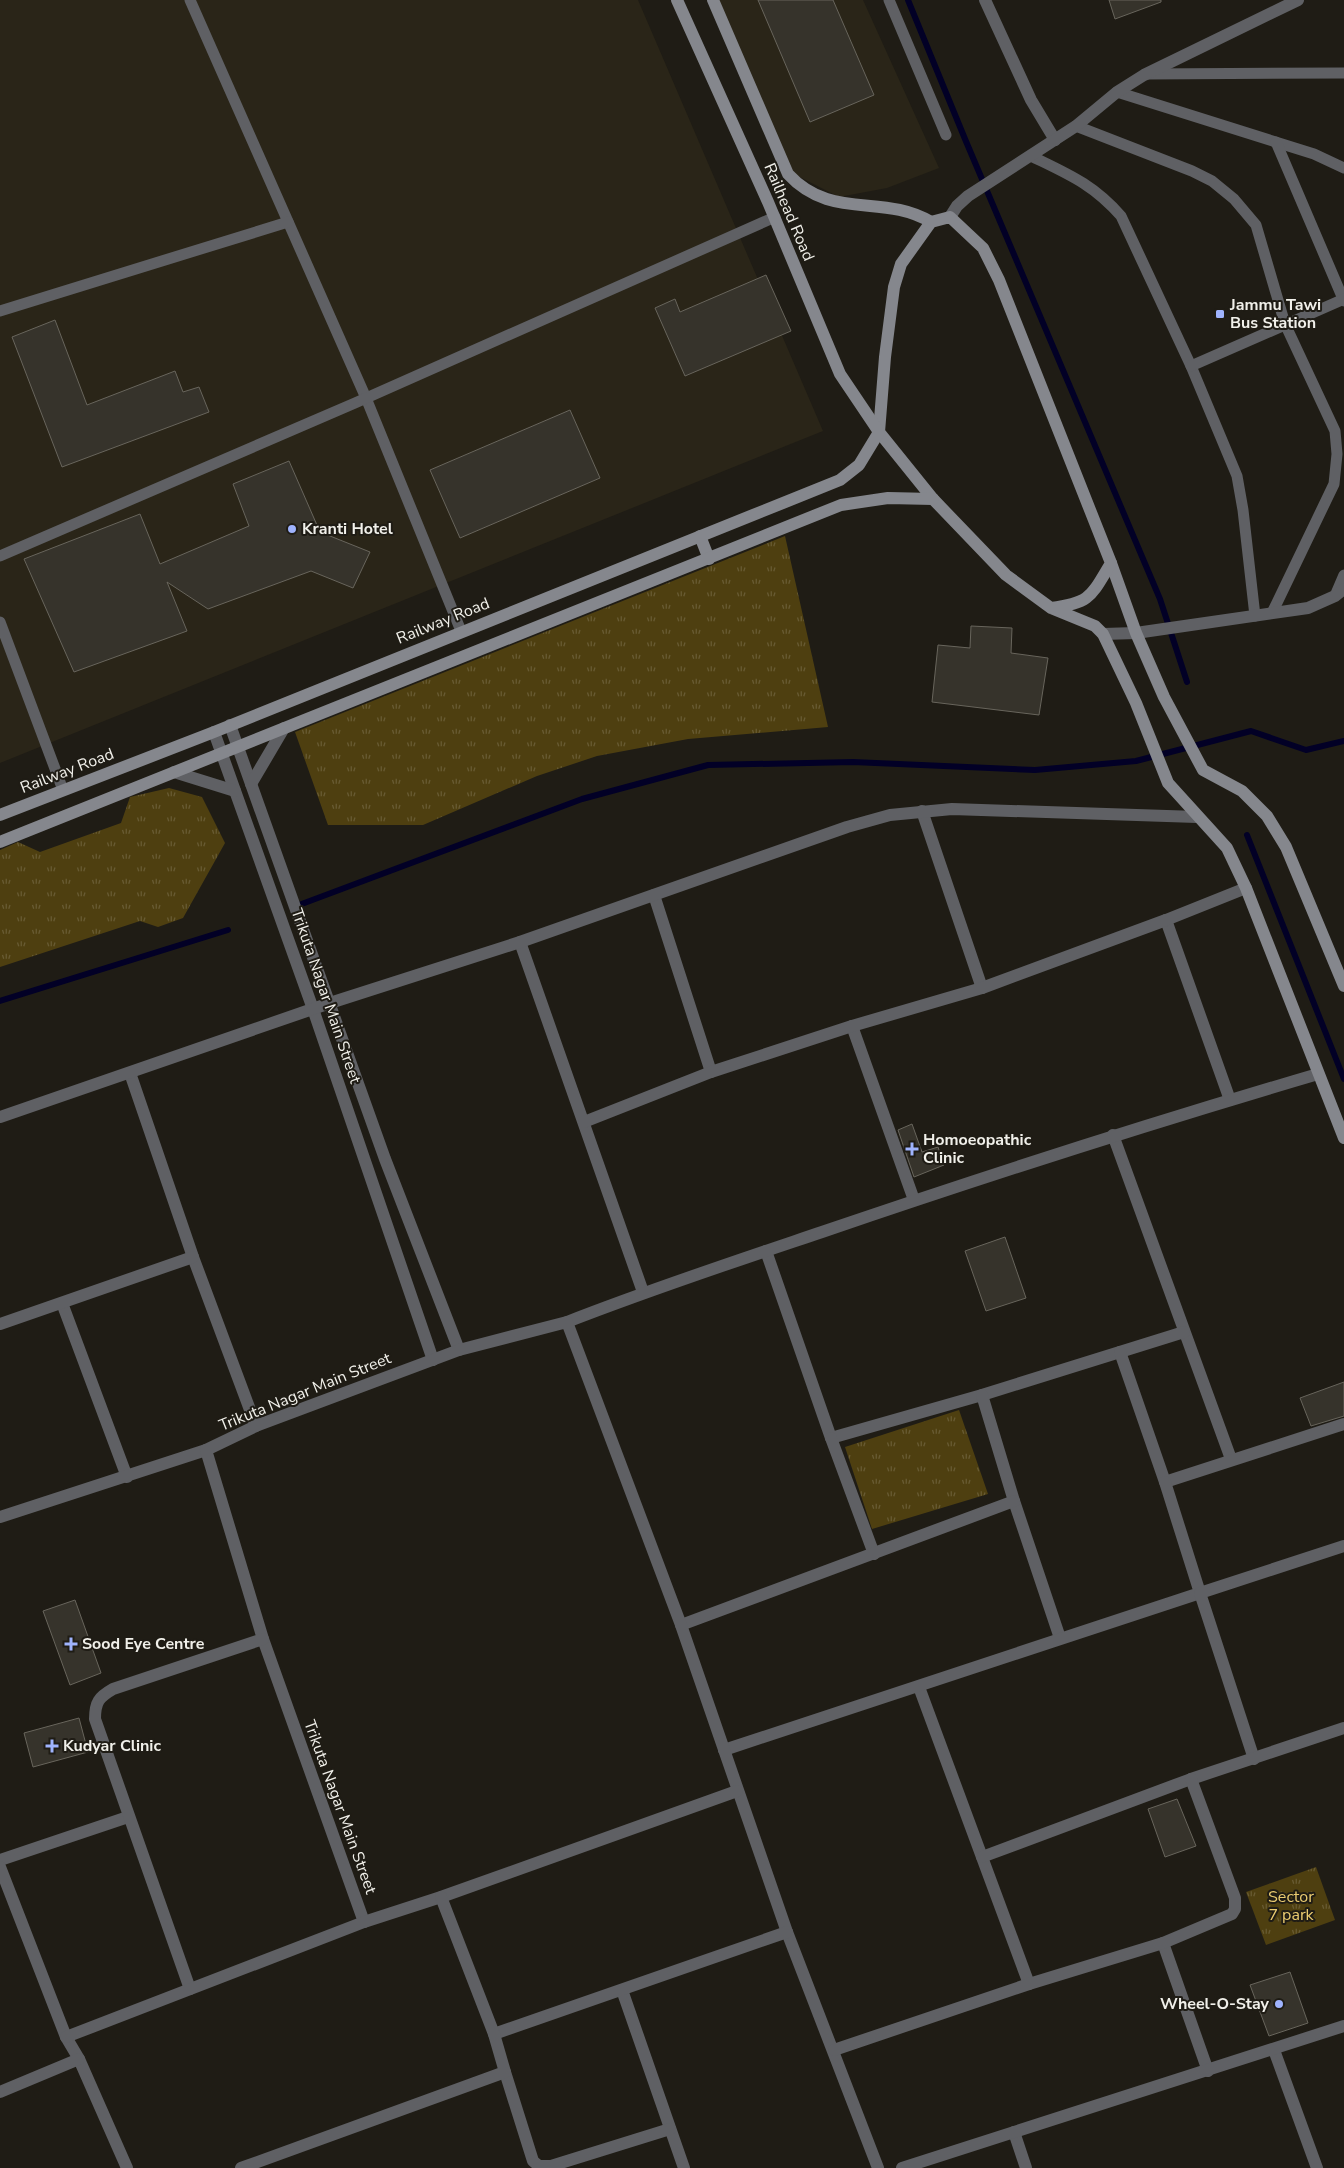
<svg xmlns="http://www.w3.org/2000/svg" width="1344" height="2168" viewBox="0 0 1344 2168" font-family="'Nunito Sans',sans-serif">
<style>
.built{fill:#2a2518}
.grass{fill:url(#grass-tufts)}
.lines{fill:none;stroke-linecap:round;stroke-linejoin:round}
.stream{stroke:#020026;stroke-width:6}
.building{fill:#36332b;stroke:#68655c}
.service{stroke:#5f6064;stroke-width:11}
.minor{stroke:#5f6064;stroke-width:12}
.secondary{stroke:#85878d;stroke-width:12}
.poi-dot{fill:#9fb3fd;stroke:#1f1c15;stroke-width:2}
.labels{text-anchor:middle;dominant-baseline:central;stroke-width:4;stroke-linejoin:round;paint-order:stroke}
.street-label{font-size:16px;fill:#f1f0ea;stroke:#1f1c15}
.poi-label{font-size:16px;font-weight:bold;fill:#f1f0ea;stroke:#1f1c15;text-anchor:start}
.park-label{font-size:16px;fill:#ebcc70;stroke:#1f1c15}
</style>
<defs>
<pattern id="grass-tufts" width="24" height="20" patternUnits="userSpaceOnUse" patternTransform="scale(1.25)"><rect width="24" height="20" fill="#4e3f10"/><path d="M3 7l-1-3M5 7V3M7 7l1-3M15 17l-1-3M17 17v-4M19 17l1-3" fill="none" stroke="#685b33"/></pattern>
</defs>
<rect width="100%" height="100%" fill="#1f1c15"/>
<g class="built">
<path d="M 0,0 L 638,0 L 823,431 L 0,763 Z"/>
<path d="M 713,0 L 863,0 L 939,168 L 887,188 L 839,197 L 790,172 Z"/>
</g>
<g class="grass">
<path d="M 785,536 L 828,727 L 688,739 L 597,756 L 537,776 L 423,825 L 328,825 L 295,732 Z"/>
<path d="M 169,788 L 202,797 L 225,843 L 183,918 L 158,927 L 140,921 L 0,967 L 0,850 L 18,842 L 40,852 L 121,823 L 130,797 Z"/>
<path d="M 959,1410 L 988,1494 L 872,1529 L 845,1447 Z"/>
<path d="M 1316,1867 L 1335,1920 L 1266,1945 L 1246,1892 Z"/>
</g>
<g class="lines">
<g class="stream">
<path d="M 908,0 L 965,139 L 1160,599 L 1187,682"/>
<path d="M 1247,835 L 1344,1079"/>
<path d="M 299,905 L 582,799 L 708,765 L 853,762 L 1035,770 L 1136,761 L 1251,731 L 1306,750 L 1344,741"/>
<path d="M 0,1001 L 228,930"/>
</g>
</g>
<g class="building">
<path d="M 758,0 L 833,0 L 874,95 L 810,122 Z"/>
<path d="M 1109,0 L 1161,0 L 1161,2 L 1115,19 Z"/>
<path d="M 766,275 L 791,331 L 685,376 L 655,308 L 675,299 L 680,312 Z"/>
<path d="M 55,320 L 87,405 L 175,371 L 183,392 L 199,387 L 209,412 L 62,467 L 12,337 Z"/>
<path d="M 570,410 L 600,478 L 460,538 L 430,470 Z"/>
<path d="M 289,461 L 320,532 L 370,552 L 353,588 L 311,571 L 208,609 L 167,582 L 187,631 L 74,672 L 24,559 L 140,514 L 160,564 L 249,526 L 233,484 Z"/>
<path d="M 971,626 L 1012,628 L 1011,653 L 1048,658 L 1039,715 L 932,702 L 938,645 L 970,648 Z"/>
<path d="M 912,1124 L 922,1152 L 938,1147 L 944,1165 L 914,1177 L 898,1130 Z"/>
<path d="M 1005,1237 L 1026,1298 L 986,1311 L 965,1251 Z"/>
<path d="M 1344,1382 L 1344,1416 L 1311,1426 L 1300,1398 Z"/>
<path d="M 75,1600 L 101,1673 L 70,1685 L 43,1611 Z"/>
<path d="M 79,1718 L 88,1752 L 33,1767 L 24,1733 Z"/>
<path d="M 1177,1799 L 1196,1846 L 1165,1857 L 1148,1809 Z"/>
<path d="M 1290,1972 L 1308,2023 L 1269,2036 L 1250,1985 Z"/>
</g>
<g class="lines">
<g class="service">
<path d="M 190,0 L 366,398 L 461,631"/>
<path d="M 889,0 L 946,135"/>
<path d="M 1146,74 L 1344,73"/>
<path d="M 1117,92 L 1314,154 L 1344,168"/>
<path d="M 1076,126 L 1192,171 L 1212,181 L 1234,199 L 1256,225 L 1285,324 L 1335,431 L 1337,454 L 1334,484 L 1272,613"/>
<path d="M 1276,142 L 1344,301"/>
<path d="M 1031,156 C 1068,174 1093,184 1121,216 L 1191,366 L 1237,476 L 1243,510 L 1255,616"/>
<path d="M 0,311 L 288,222"/>
<path d="M 1191,366 L 1344,299"/>
<path d="M 0,556 L 355,403 L 775,217"/>
<path d="M 1335,596 L 1344,575"/>
<path d="M 0,622 L 63,790"/>
</g>
<g class="minor">
<path d="M 985,0 L 1031,100 L 1055,140"/>
<path d="M 950,217 L 957,206 L 968,196 L 1076,126 L 1117,92 L 1144,75 L 1298,0"/>
<path d="M 1103,634 L 1136,633 L 1308,608 L 1335,596 L 1344,589"/>
<path d="M 230,725 L 385,1159 L 459,1350"/>
<path d="M 214,732 L 313,1009 L 433,1360"/>
<path d="M 174,772 L 235,791"/>
<path d="M 251,784 L 284,728"/>
<path d="M 922,811 L 982,988"/>
<path d="M 654,895 L 711,1072"/>
<path d="M 1166,920 L 1230,1100"/>
<path d="M 520,942 L 643,1292"/>
<path d="M 852,1026 L 914,1200"/>
<path d="M 130,1073 L 193,1257 L 256,1426"/>
<path d="M 0,1117 L 330,1003 L 520,942 L 847,827 L 890,815 L 952,809 L 1197,817"/>
<path d="M 584,1122 L 711,1072 L 852,1026 L 982,988 L 1166,920 L 1246,888"/>
<path d="M 1113,1135 L 1231,1459"/>
<path d="M 766,1251 L 831,1438 L 982,1395 L 1184,1332"/>
<path d="M 62,1303 L 127,1477"/>
<path d="M 567,1322 C 651,1289 736,1261 822,1232 C 986,1176 1151,1123 1318,1074"/>
<path d="M 0,1324 L 193,1257"/>
<path d="M 1120,1352 L 1165,1482 L 1344,1424"/>
<path d="M 982,1395 L 1014,1501 L 1060,1638"/>
<path d="M 831,1438 L 874,1554"/>
<path d="M 0,1517 L 206,1450"/>
<path d="M 681,1625 L 1014,1501"/>
<path d="M 919,1687 L 1029,1984"/>
<path d="M 724,1750 L 1200,1593 L 1165,1482"/>
<path d="M 1254,1759 L 1200,1593 L 1344,1546"/>
<path d="M 982,1857 L 1191,1779 L 1344,1728"/>
<path d="M 0,1860 L 128,1817"/>
<path d="M 0,1867 L 66,2037 L 79,2059 L 127,2168"/>
<path d="M 364,1922 L 263,1639 L 206,1450 L 256,1426 L 459,1350 L 567,1322 L 681,1625 L 787,1932 L 878,2168"/>
<path d="M 1163,1943 L 1208,2071"/>
<path d="M 190,1989 L 95,1719 C 95,1702 99,1697 113,1689 L 263,1639"/>
<path d="M 622,1990 L 684,2168"/>
<path d="M 494,2034 L 787,1932"/>
<path d="M 66,2037 L 364,1922 L 441,1897 L 737,1791"/>
<path d="M 834,2050 L 1029,1984 L 1163,1943 L 1232,1914 L 1235,1909 L 1235,1898 L 1191,1779"/>
<path d="M 1274,2050 L 1317,2168"/>
<path d="M 505,2072 L 533,2161 L 539,2166 L 551,2166 L 670,2129"/>
<path d="M 0,2092 L 79,2059"/>
<path d="M 1014,2132 L 1026,2168"/>
<path d="M 241,2168 L 505,2072 L 494,2034 L 441,1897"/>
<path d="M 902,2168 L 1344,2026"/>
</g>
<g class="secondary">
<path d="M 713,0 L 788,174 C 831,221 883,193 931,222"/>
<path d="M 700,536 L 709,559"/>
<path d="M 1111,563 L 1136,633 L 1164,697 L 1203,770 L 1242,791 L 1267,816 L 1286,847 L 1344,986"/>
<path d="M 1051,608 C 1091,603 1091,596 1111,563 L 999,280 L 983,248 L 950,217 L 931,222 L 901,264 L 894,287 L 885,357 L 879,432 L 933,499 L 1006,575 L 1051,608 L 1095,626 L 1103,634 L 1136,703 L 1168,783 L 1227,848 L 1246,888 L 1344,1138"/>
<path d="M 0,815 L 214,732 L 840,480 L 859,465 L 879,432 L 840,374 L 768,202 L 677,0"/>
<path d="M 0,842 L 841,505 L 888,498 L 933,499"/>
</g>
</g>
<g class="poi-dot">
<rect x="1215" y="309" width="10" height="10" rx="2.5"/>
<circle cx="292" cy="529" r="5"/>
<path d="M909.5 1141.5h5v5h5v5h-5v5h-5v-5h-5v-5h5z"/>
<path d="M68.5 1636.5h5v5h5v5h-5v5h-5v-5h-5v-5h5z"/>
<path d="M49.5 1738.5h5v5h5v5h-5v5h-5v-5h-5v-5h5z"/>
<circle cx="1279" cy="2004" r="5"/>
</g>
<g class="labels">
<g class="street-label">
<text transform="translate(789 212) rotate(67)">Railhead Road</text>
<text transform="translate(443 621) rotate(-22)">Railway Road</text>
<text transform="translate(67 771) rotate(-21)">Railway Road</text>
<text transform="translate(326 996) rotate(71)">Trikuta Nagar Main Street</text>
<text transform="translate(305 1392) rotate(-22)">Trikuta Nagar Main Street</text>
<text transform="translate(340 1807) rotate(70)">Trikuta Nagar Main Street</text>
</g>
<g class="poi-label">
<text x="1230" y="305">Jammu Tawi<tspan x="1230" dy="18">Bus Station</tspan></text>
<text x="302" y="529">Kranti Hotel</text>
<text x="923" y="1140">Homoeopathic<tspan x="923" dy="18">Clinic</tspan></text>
<text x="82" y="1644">Sood Eye Centre</text>
<text x="63" y="1746">Kudyar Clinic</text>
<text x="1269" y="2004" text-anchor="end">Wheel-O-Stay</text>
</g>
<g class="park-label">
<text x="1291" y="1897">Sector<tspan x="1291" dy="18">7 park</tspan></text>
</g>
</g>
</svg>
